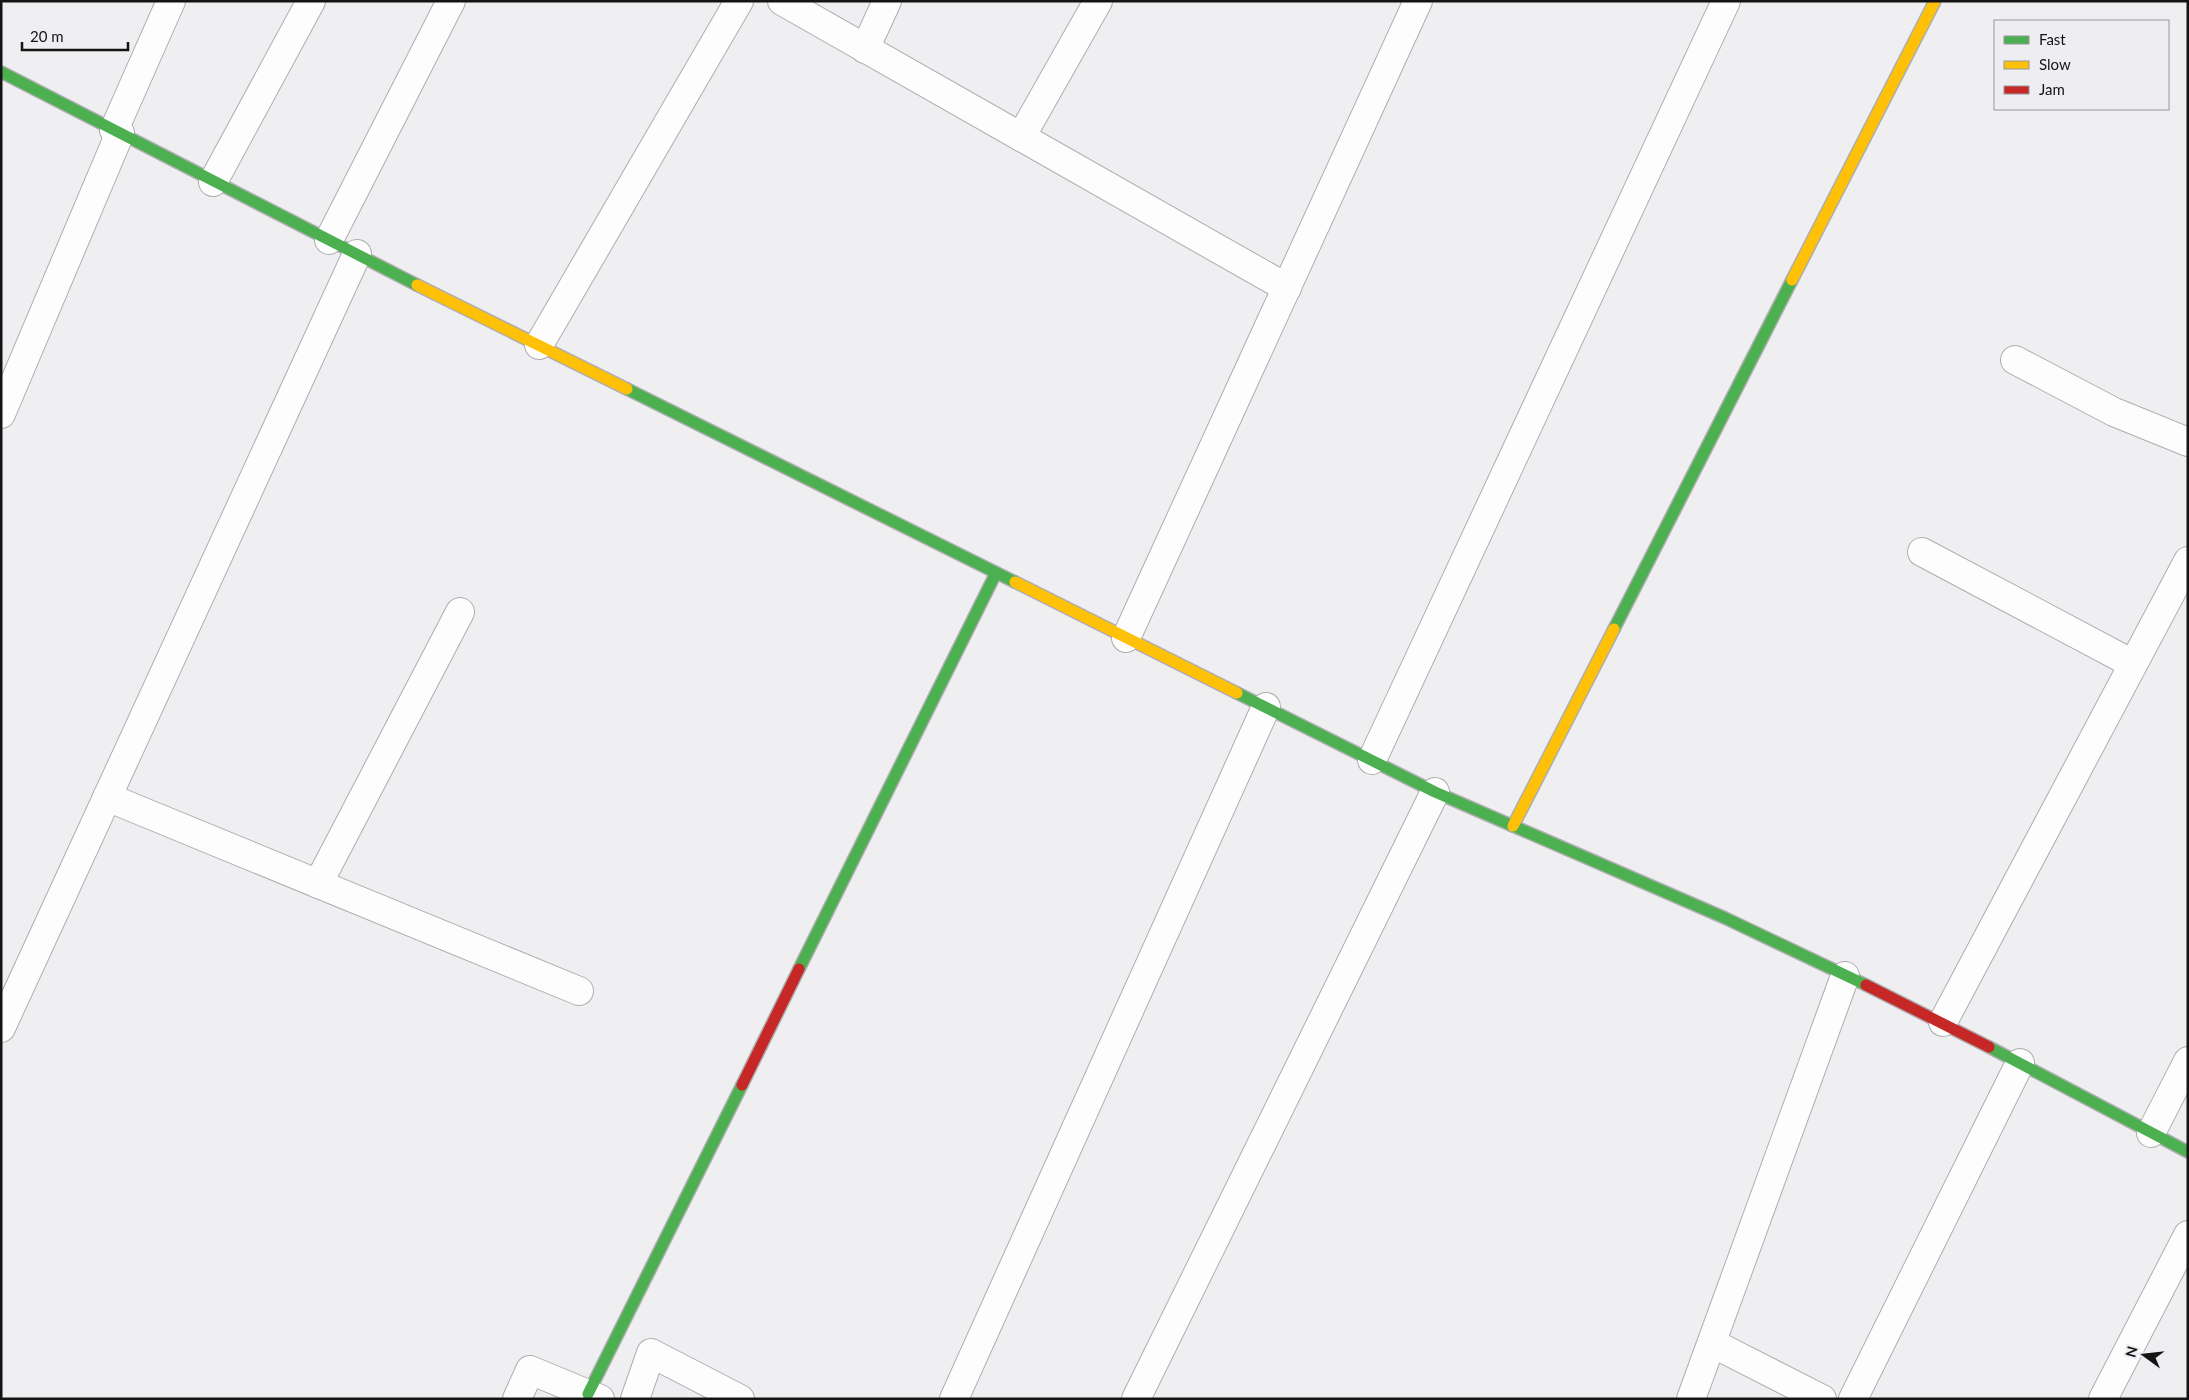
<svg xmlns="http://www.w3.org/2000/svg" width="2189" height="1400" viewBox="0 0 2189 1400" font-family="Lato,sans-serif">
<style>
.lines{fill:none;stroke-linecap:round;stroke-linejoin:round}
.street-casing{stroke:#aeaeb0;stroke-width:30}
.fast-casing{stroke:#aeaeb0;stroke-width:14}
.slow-casing{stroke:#aeaeb0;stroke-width:14}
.jam-casing{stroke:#aeaeb0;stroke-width:14}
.street{stroke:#fdfdfd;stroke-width:28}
.fast{stroke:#4caf50;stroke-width:11}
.slow{stroke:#ffc107;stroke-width:11}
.jam{stroke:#c62828;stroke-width:11}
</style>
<rect width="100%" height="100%" fill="#efeff1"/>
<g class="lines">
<g class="street-casing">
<g id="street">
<path d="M 782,1 L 1287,288"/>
<path d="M 865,49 L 887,1"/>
<path d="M 114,130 L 171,1"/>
<path d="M 1021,137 L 1098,1"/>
<path d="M 213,182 L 311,1"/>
<path d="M 329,240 L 451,1"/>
<path d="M 539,345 L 739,1"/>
<path d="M 2015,360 L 2114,412 L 2188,442"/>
<path d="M 1,414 L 120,133"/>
<path d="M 1922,552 L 2133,664"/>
<path d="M 1126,638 L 1418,1"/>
<path d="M 1372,760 L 1726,1"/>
<path d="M 107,797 L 579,991"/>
<path d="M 318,884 L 460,612"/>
<path d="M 1943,1022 L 2188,561"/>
<path d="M 1,1028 L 357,254"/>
<path d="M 2151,1133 L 2188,1061"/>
<path d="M 1712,1343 L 1822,1399"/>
<path d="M 517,1399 L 530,1370 L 600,1399"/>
<path d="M 635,1399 L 651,1353 L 740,1399"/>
<path d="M 954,1399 L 1266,707"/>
<path d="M 1136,1399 L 1435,792"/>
<path d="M 1691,1399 L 1845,976"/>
<path d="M 1853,1399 L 2020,1063"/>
<path d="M 2103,1399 L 2188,1235"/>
</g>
</g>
<g class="fast-casing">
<g id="fast">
<path d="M 1,72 L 417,285"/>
<path d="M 627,389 L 1015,582"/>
<path d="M 1614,629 L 1792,280"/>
<path d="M 1237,693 L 1435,792 L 1725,918 L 1866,985"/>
<path d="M 799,969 L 996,573"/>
<path d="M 1989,1047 L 2188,1152"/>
<path d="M 588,1394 L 742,1085"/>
</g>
</g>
<g class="slow-casing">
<g id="slow">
<path d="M 1792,280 L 1935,1"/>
<path d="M 417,285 L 627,389"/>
<path d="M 1015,582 L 1237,693"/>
<path d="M 1513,826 L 1614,629"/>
</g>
</g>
<g class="jam-casing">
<g id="jam">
<path d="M 1866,985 L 1989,1047"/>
<path d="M 742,1085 L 799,969"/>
</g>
</g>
<use href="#street" class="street"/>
<use href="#fast" class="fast"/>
<use href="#slow" class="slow"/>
<use href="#jam" class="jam"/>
</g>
<rect width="2189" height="1400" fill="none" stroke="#141415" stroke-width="5"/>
<rect x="1994" y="20" width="175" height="90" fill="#eeeef2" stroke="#97979a"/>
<rect x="2004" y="36" width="25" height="8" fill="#4caf50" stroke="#97979a"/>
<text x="2039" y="45" font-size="15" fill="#141415">Fast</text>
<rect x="2004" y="61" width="25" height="8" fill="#ffc107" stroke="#97979a"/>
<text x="2039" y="70" font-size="15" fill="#141415">Slow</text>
<rect x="2004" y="86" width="25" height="8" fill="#c62828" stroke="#97979a"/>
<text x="2039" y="95" font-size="15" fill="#141415">Jam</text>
<g transform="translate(2144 1355) rotate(285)" stroke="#eeeef2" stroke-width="4" paint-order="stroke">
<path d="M0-4L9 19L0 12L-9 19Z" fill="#141415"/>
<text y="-8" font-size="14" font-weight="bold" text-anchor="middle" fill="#141415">N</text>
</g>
<path d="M22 42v8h106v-8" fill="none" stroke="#141415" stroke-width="2.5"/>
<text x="30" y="42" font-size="15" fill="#141415" stroke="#eeeef2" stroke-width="4" paint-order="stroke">20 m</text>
</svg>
